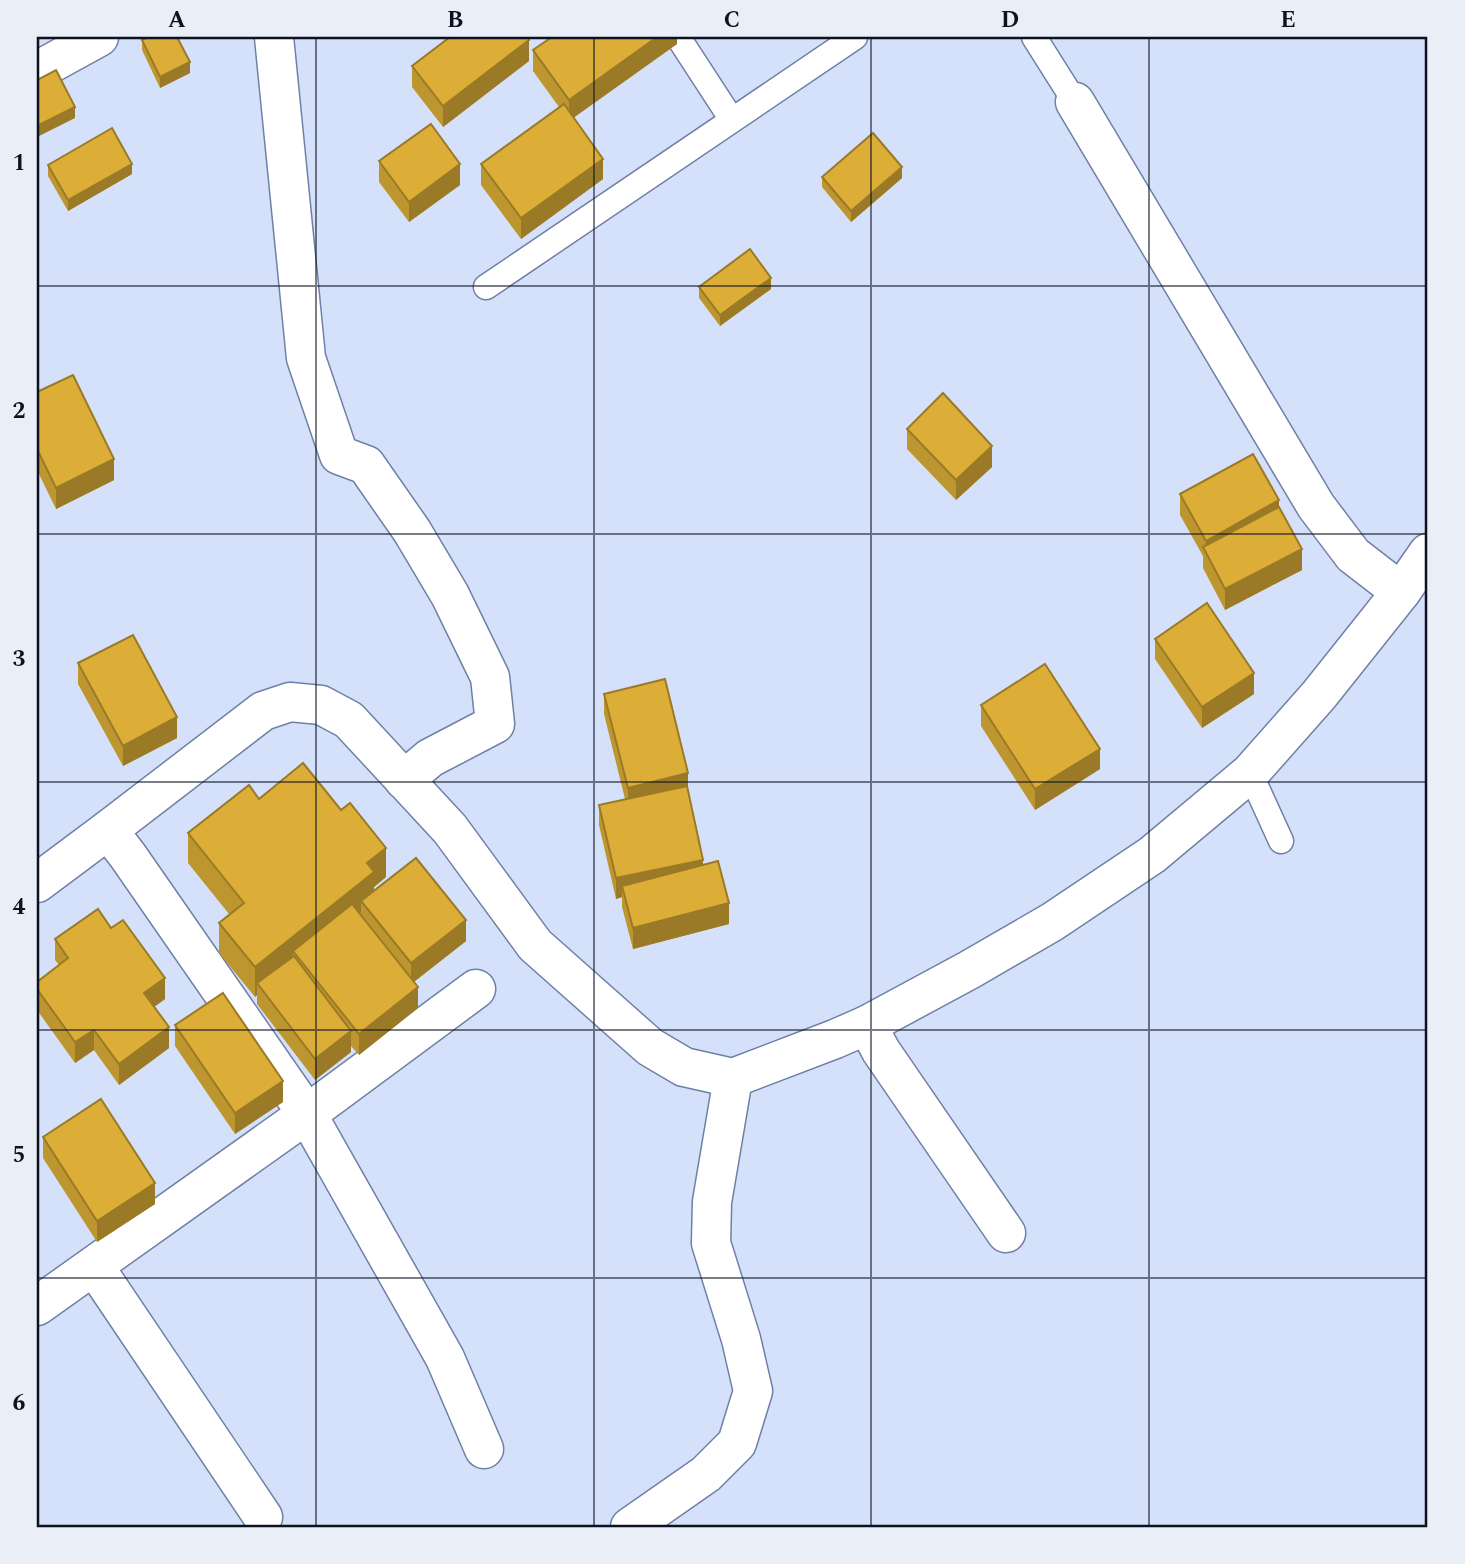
<svg xmlns="http://www.w3.org/2000/svg" width="1465" height="1564" viewBox="0 0 1465 1564" font-family="Spectral,serif">
<style>
.lines{fill:none;stroke-linecap:round;stroke-linejoin:round}
.lane-casing{stroke:#6f80a6;stroke-width:27}
.street-casing{stroke:#6f80a6;stroke-width:41}
.lane{stroke:#fff;stroke-width:24}
.street{stroke:#fff;stroke-width:38}
.wall{fill:#bd962f}
.shaded-wall{fill:#9a7a26}
.building{fill:#dcae37;stroke:#9a7a26;stroke-width:2}
.grid{fill:none;stroke:#0c1220;stroke-width:2;stroke-opacity:0.55}
.neatline{fill:none;stroke:#0c1220;stroke-width:2.5}
.grid-label{font-size:23px;text-anchor:middle;font-weight:bold;fill:#0c1220}
</style>
<rect width="100%" height="100%" fill="#d5e1fa"/>
<g class="lines">
<g class="lane-casing">
<g id="lane">
<path d="M 678,37 L 732,120"/>
<path d="M 1034,37 L 1075,102"/>
<path d="M 486,287 L 855,37"/>
<path d="M 1250,773 L 1281,841"/>
</g>
</g>
<g class="street-casing">
<g id="street">
<path d="M 274,37 L 306,358 L 339,455 L 366,465 L 412,531 L 450,595 L 490,677 L 495,724 L 430,758 L 404,780"/>
<path d="M 37,71 L 99,37"/>
<path d="M 1075,102 L 1316,506 L 1353,555 L 1401,592"/>
<path d="M 108,830 L 128,856 L 307,1114 L 445,1358 L 484,1449"/>
<path d="M 37,883 L 108,830 L 263,711 L 290,702 L 321,705 L 349,720 L 450,829 L 535,945 L 650,1047 L 684,1067 L 733,1078 L 835,1039 L 867,1025 L 969,970 L 1052,922 L 1152,855 L 1250,773 L 1319,695 L 1401,592 L 1428,553"/>
<path d="M 867,1025 L 881,1051 L 1006,1233"/>
<path d="M 94,1266 L 263,1517"/>
<path d="M 37,1306 L 307,1114 L 476,989"/>
<path d="M 630,1527 L 706,1474 L 737,1443 L 753,1391 L 741,1339 L 711,1243 L 712,1202 L 733,1078"/>
</g>
</g>
<use href="#lane" class="lane"/>
<use href="#street" class="street"/>
</g>
<g class="wall">
<path d="M 677,37 L 677,44 L 574,117 L 603,179 L 521,239 L 481,185 L 481,164 L 559,107 L 533,71 L 533,50 Z"/>
<path d="M 142,40 L 190,73 L 160,88 L 142,50 Z"/>
<path d="M 529,61 L 443,127 L 412,87 L 412,66 Z"/>
<path d="M 379,161 L 460,185 L 409,222 L 379,182 Z"/>
<path d="M 48,165 L 132,174 L 68,211 L 48,176 Z"/>
<path d="M 822,177 L 902,178 L 851,222 L 822,187 Z"/>
<path d="M 699,287 L 771,289 L 720,326 L 699,298 Z"/>
<path d="M 37,392 L 114,480 L 56,509 L 37,470 Z"/>
<path d="M 907,429 L 992,467 L 956,500 L 907,449 Z"/>
<path d="M 1180,494 L 1279,507 L 1302,570 L 1225,610 L 1203,568 L 1203,556 L 1180,515 Z"/>
<path d="M 1155,639 L 1254,694 L 1202,728 L 1155,659 Z"/>
<path d="M 78,663 L 177,738 L 123,766 L 78,684 Z"/>
<path d="M 604,694 L 688,790 L 703,865 L 729,924 L 633,949 L 622,907 L 622,897 L 616,899 L 599,825 L 599,805 L 625,799 L 604,714 Z"/>
<path d="M 981,705 L 1100,769 L 1035,810 L 981,726 Z"/>
<path d="M 259,799 L 386,877 L 374,887 L 374,891 L 466,941 L 414,982 L 418,1008 L 359,1055 L 351,1046 L 351,1052 L 315,1080 L 257,1004 L 257,995 L 255,997 L 219,953 L 219,923 L 229,914 L 188,863 L 188,833 Z"/>
<path d="M 55,939 L 165,999 L 154,1007 L 169,1048 L 119,1085 L 94,1050 L 75,1063 L 37,1010 L 37,982 L 59,965 L 55,960 Z"/>
<path d="M 175,1025 L 283,1102 L 235,1134 L 175,1046 Z"/>
<path d="M 43,1137 L 155,1204 L 97,1242 L 43,1158 Z"/>
</g>
<g class="shaded-wall">
<path d="M 657,37 L 677,37 L 677,44 L 569,121 L 569,100 Z"/>
<path d="M 529,40 L 529,61 L 443,127 L 443,106 Z"/>
<path d="M 190,62 L 190,73 L 160,88 L 160,77 Z"/>
<path d="M 75,107 L 75,118 L 37,137 L 37,126 Z"/>
<path d="M 603,159 L 603,179 L 521,239 L 521,218 Z"/>
<path d="M 132,164 L 132,174 L 68,211 L 68,200 Z"/>
<path d="M 460,164 L 460,185 L 409,222 L 409,202 Z"/>
<path d="M 902,167 L 902,178 L 851,222 L 851,211 Z"/>
<path d="M 771,278 L 771,289 L 720,326 L 720,315 Z"/>
<path d="M 992,446 L 992,467 L 956,500 L 956,480 Z"/>
<path d="M 114,459 L 114,480 L 56,509 L 56,488 Z"/>
<path d="M 1279,500 L 1279,521 L 1206,553 L 1206,541 Z"/>
<path d="M 1302,549 L 1302,570 L 1225,610 L 1225,589 Z"/>
<path d="M 1254,673 L 1254,694 L 1202,728 L 1202,707 Z"/>
<path d="M 177,717 L 177,738 L 123,766 L 123,746 Z"/>
<path d="M 1100,749 L 1100,769 L 1035,810 L 1035,789 Z"/>
<path d="M 688,773 L 688,794 L 628,809 L 628,788 Z"/>
<path d="M 386,848 L 386,877 L 374,887 L 374,902 L 361,901 L 361,912 L 300,961 L 293,951 L 293,966 L 257,983 L 257,995 L 255,997 L 255,967 L 367,863 Z"/>
<path d="M 703,860 L 703,881 L 622,886 L 622,897 L 616,899 L 616,878 Z"/>
<path d="M 729,903 L 729,924 L 633,949 L 633,928 Z"/>
<path d="M 466,920 L 466,941 L 411,984 L 411,963 Z"/>
<path d="M 165,978 L 165,999 L 144,1014 L 144,993 Z"/>
<path d="M 418,987 L 418,1008 L 359,1055 L 359,1034 Z"/>
<path d="M 169,1027 L 169,1048 L 119,1085 L 119,1064 Z"/>
<path d="M 94,1030 L 94,1050 L 75,1063 L 75,1042 Z"/>
<path d="M 351,1031 L 351,1052 L 315,1080 L 315,1059 Z"/>
<path d="M 283,1081 L 283,1102 L 235,1134 L 235,1113 Z"/>
<path d="M 155,1183 L 155,1204 L 97,1242 L 97,1221 Z"/>
</g>
<g class="building">
<path d="M 148,37 L 177,37 L 190,62 L 160,77 L 142,40 Z"/>
<path d="M 450,37 L 527,37 L 529,40 L 443,106 L 412,66 Z"/>
<path d="M 552,37 L 657,37 L 569,100 L 533,50 Z"/>
<path d="M 56,70 L 75,107 L 37,126 L 37,80 Z"/>
<path d="M 564,104 L 603,159 L 521,218 L 481,164 Z"/>
<path d="M 431,124 L 460,164 L 409,202 L 379,161 Z"/>
<path d="M 112,128 L 132,164 L 68,200 L 48,165 Z"/>
<path d="M 873,133 L 902,167 L 851,211 L 822,177 Z"/>
<path d="M 750,249 L 771,278 L 720,315 L 699,287 Z"/>
<path d="M 73,375 L 114,459 L 56,488 L 37,449 L 37,392 Z"/>
<path d="M 943,393 L 992,446 L 956,480 L 907,429 Z"/>
<path d="M 1253,454 L 1279,500 L 1206,541 L 1180,494 Z"/>
<path d="M 1279,507 L 1302,549 L 1225,589 L 1203,547 Z"/>
<path d="M 1207,603 L 1254,673 L 1202,707 L 1155,639 Z"/>
<path d="M 133,635 L 177,717 L 123,746 L 78,663 Z"/>
<path d="M 1045,664 L 1100,749 L 1035,789 L 981,705 Z"/>
<path d="M 665,679 L 688,773 L 628,788 L 604,694 Z"/>
<path d="M 303,763 L 341,810 L 350,803 L 386,848 L 367,863 L 374,872 L 255,967 L 219,923 L 244,903 L 188,833 L 249,785 L 259,799 Z"/>
<path d="M 687,786 L 703,860 L 616,878 L 599,805 Z"/>
<path d="M 416,858 L 466,920 L 411,963 L 361,901 Z"/>
<path d="M 718,861 L 729,903 L 633,928 L 622,886 Z"/>
<path d="M 352,904 L 418,987 L 359,1034 L 293,951 Z"/>
<path d="M 98,909 L 111,928 L 123,920 L 165,978 L 144,993 L 169,1027 L 119,1064 L 94,1030 L 75,1042 L 37,989 L 37,982 L 68,958 L 55,939 Z"/>
<path d="M 294,956 L 351,1031 L 315,1059 L 257,983 Z"/>
<path d="M 223,993 L 283,1081 L 235,1113 L 175,1025 Z"/>
<path d="M 101,1099 L 155,1183 L 97,1221 L 43,1137 Z"/>
</g>
<path class="grid" d="M 316,37 L 316,1527M 594,37 L 594,1527M 871,37 L 871,1527M 1149,37 L 1149,1527M 37,286 L 1428,286M 37,534 L 1428,534M 37,782 L 1428,782M 37,1030 L 1428,1030M 37,1278 L 1428,1278"/>
<rect width="1465" height="1564" fill="none" stroke="#eaeef6" stroke-width="77"/>
<rect x="38" y="38" width="1388" height="1488" class="neatline"/>
<g class="grid-label">
<text x="177" y="27">A</text>
<text x="455" y="27">B</text>
<text x="732" y="27">C</text>
<text x="1010" y="27">D</text>
<text x="1288" y="27">E</text>
<text x="19" y="170">1</text>
<text x="19" y="418">2</text>
<text x="19" y="666">3</text>
<text x="19" y="914">4</text>
<text x="19" y="1162">5</text>
<text x="19" y="1410">6</text>
</g>
</svg>
